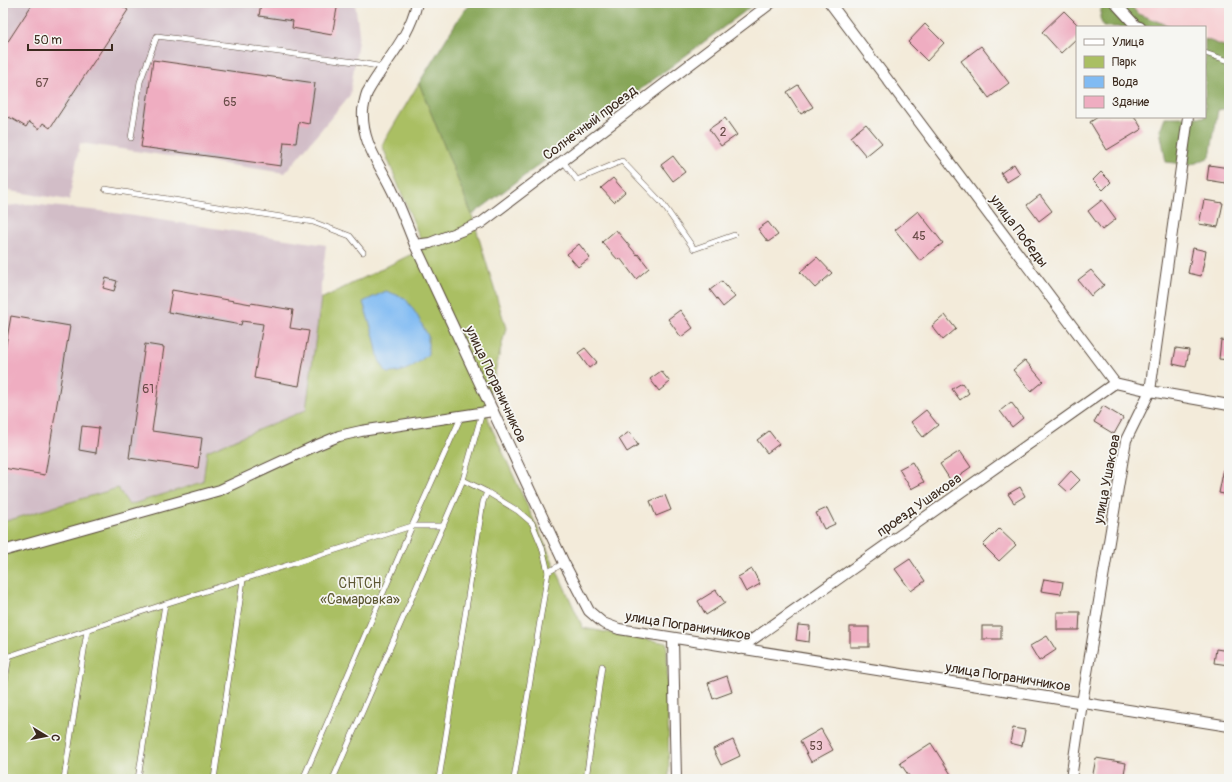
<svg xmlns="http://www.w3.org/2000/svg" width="1232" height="782" viewBox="0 0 1232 782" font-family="Pangolin,sans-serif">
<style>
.built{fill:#f7cfd3}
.industrial{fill:#d2bdc7}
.green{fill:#aabf63;stroke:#727440}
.forest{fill:#87a659;stroke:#61683c}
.water{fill:#81bbf3;stroke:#5e7288}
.building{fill:#efadc1}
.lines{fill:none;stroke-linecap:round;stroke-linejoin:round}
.service-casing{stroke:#57473a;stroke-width:6}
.minor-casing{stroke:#57473a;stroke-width:12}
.service{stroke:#fff;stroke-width:5}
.minor{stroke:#fff;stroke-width:10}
.labels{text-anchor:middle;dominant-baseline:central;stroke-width:3.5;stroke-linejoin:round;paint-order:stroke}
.number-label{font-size:12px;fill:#684b47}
.street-label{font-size:14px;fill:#3b2a1e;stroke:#f6f6f2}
.park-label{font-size:14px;fill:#5c5733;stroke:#f6f6f2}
</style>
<rect width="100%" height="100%" fill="#f6f6f2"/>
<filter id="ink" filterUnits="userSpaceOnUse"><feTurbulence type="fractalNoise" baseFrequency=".025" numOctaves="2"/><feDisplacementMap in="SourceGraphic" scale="8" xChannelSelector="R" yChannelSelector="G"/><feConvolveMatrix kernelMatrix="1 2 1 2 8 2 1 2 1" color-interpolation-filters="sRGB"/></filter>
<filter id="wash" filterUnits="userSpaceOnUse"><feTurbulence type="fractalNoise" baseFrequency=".012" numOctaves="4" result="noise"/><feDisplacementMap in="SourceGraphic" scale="16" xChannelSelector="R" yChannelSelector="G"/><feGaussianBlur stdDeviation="0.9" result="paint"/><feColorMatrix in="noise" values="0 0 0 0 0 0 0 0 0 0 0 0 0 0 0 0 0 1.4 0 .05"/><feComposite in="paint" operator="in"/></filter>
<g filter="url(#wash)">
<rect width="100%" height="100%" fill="#f3ebda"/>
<path class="built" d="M 1129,3 L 1229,3 L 1229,48 L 1205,39 L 1205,27 L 1172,27 L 1138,14 Z"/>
<g class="industrial">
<path d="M 3,3 L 355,3 L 359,33 L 350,95 L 285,173 L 80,143 L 69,200 L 3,190 Z"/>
<path d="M 29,204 L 101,211 L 326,245 L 321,285 L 321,299 L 307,410 L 208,451 L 204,481 L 129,505 L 117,488 L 3,522 L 3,206 Z"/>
</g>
<path class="green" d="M 419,83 L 472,215 L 506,328 L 486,408 L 489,422 L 583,628 L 667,643 L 669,779 L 3,779 L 3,522 L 118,488 L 129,505 L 203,482 L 207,451 L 306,410 L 321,299 L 424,248 L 382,145 Z"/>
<g class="forest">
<path d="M 472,3 L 756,3 L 472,215 L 419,83 L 462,13 Z"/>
<path d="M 1102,3 L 1129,3 L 1138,14 L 1172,27 L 1103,27 L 1100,18 Z"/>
<path d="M 1205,39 L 1229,48 L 1229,108 L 1218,110 L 1210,157 L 1191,165 L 1166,162 L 1160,130 L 1165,117 L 1205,117 Z"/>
</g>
<path class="water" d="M 386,291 L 405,298 L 417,315 L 428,336 L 428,354 C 415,366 405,373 387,373 L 379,360 L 374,337 L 363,302 Z"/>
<g id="blocks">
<g class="building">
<path d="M 33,3 L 117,3 L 128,10 L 50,128 L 43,123 L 39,129 L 29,122 L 26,127 L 9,117 L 3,126 L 3,49 Z"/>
<path d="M 261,3 L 338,3 L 332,35 L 292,28 L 293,21 L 259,16 Z"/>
<path d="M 1064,11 L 1077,24 L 1077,38 L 1061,53 L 1042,32 Z"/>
<path d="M 925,24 L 944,43 L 927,61 L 908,42 Z"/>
<path d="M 981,46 L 1009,83 L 989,98 L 961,61 Z"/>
<path d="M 153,60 L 315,83 L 309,124 L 299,122 L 296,143 L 284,142 L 281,166 L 141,147 Z"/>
<path d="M 798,85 L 813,107 L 801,114 L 787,92 Z"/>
<path d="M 1098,117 L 1135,117 L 1142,129 L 1107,150 L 1090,122 Z"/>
<path d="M 725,118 L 737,135 L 721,146 L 709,129 Z"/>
<path d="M 866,124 L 882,143 L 866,156 L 850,137 Z"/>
<path d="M 673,156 L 685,172 L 673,181 L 661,165 Z"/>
<path d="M 1014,164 L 1020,174 L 1007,182 L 1001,173 Z"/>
<path d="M 1209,165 L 1229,168 L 1226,183 L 1207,180 Z"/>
<path d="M 1101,172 L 1111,182 L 1103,190 L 1093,180 Z"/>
<path d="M 613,178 L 625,192 L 614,202 L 601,188 Z"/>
<path d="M 1040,195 L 1052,211 L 1039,221 L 1027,205 Z"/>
<path d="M 1102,200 L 1116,219 L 1102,230 L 1088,211 Z"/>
<path d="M 1204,200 L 1223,203 L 1218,227 L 1199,224 Z"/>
<path d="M 918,211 L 943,243 L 920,261 L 895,230 Z"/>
<path d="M 768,222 L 778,235 L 768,242 L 758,229 Z"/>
<path d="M 616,230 L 637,255 L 638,254 L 649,268 L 636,279 L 620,258 L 618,260 L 602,242 Z"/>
<path d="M 579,244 L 590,258 L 578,267 L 567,254 Z"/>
<path d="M 1193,248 L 1206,251 L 1201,276 L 1188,273 Z"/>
<path d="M 817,257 L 832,273 L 815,288 L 800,272 Z"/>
<path d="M 1091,270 L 1104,285 L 1091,296 L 1078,280 Z"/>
<path d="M 106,278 L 117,281 L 114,291 L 103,288 Z"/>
<path d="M 722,281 L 735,297 L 723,307 L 710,290 Z"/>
<path d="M 172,290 L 251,304 L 251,303 L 293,310 L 290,328 L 309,331 L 299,386 L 254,378 L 263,324 L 242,321 L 241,325 L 168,312 Z"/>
<path d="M 680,310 L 693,328 L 681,337 L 668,319 Z"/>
<path d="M 945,315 L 956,329 L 943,340 L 932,326 Z"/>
<path d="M 11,316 L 70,326 L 45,475 L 3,468 L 3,361 Z"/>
<path d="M 1221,340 L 1229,341 L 1229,360 L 1219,359 Z"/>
<path d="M 145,344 L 164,347 L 152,431 L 202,438 L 198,468 L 129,458 Z"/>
<path d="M 585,348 L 597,362 L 589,368 L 578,353 Z"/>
<path d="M 1176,348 L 1189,350 L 1186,367 L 1173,364 Z"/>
<path d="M 1025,360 L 1043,381 L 1031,391 L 1013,370 Z"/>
<path d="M 661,371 L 670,382 L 659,391 L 650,379 Z"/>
<path d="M 962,383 L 969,393 L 960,400 L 952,389 Z"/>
<path d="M 1011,402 L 1023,418 L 1012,427 L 1000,411 Z"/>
<path d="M 1103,406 L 1123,418 L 1114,434 L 1094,422 Z"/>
<path d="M 926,410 L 938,425 L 923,437 L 911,422 Z"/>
<path d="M 82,426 L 99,428 L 96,453 L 79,450 Z"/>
<path d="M 769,431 L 779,444 L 767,453 L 757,440 Z"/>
<path d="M 629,432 L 638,445 L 627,452 L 619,439 Z"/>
<path d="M 960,451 L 971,467 L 951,481 L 940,464 Z"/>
<path d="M 912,462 L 924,482 L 911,489 L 899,469 Z"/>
<path d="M 1225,463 L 1229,463 L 1229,495 L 1219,493 Z"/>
<path d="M 1071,471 L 1080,480 L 1068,492 L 1059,484 Z"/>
<path d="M 1020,487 L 1025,496 L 1014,503 L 1008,494 Z"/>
<path d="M 665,495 L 671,510 L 656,516 L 650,501 Z"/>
<path d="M 827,508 L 835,524 L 824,529 L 816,513 Z"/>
<path d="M 999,529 L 1016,545 L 999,561 L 983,545 Z"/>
<path d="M 910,559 L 925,581 L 911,591 L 895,569 Z"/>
<path d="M 752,569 L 760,584 L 746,592 L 738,577 Z"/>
<path d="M 1044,579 L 1063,582 L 1061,594 L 1041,591 Z"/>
<path d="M 716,590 L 725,603 L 706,615 L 698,601 Z"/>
<path d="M 1057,612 L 1080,612 L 1079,630 L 1057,630 Z"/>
<path d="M 798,625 L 810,626 L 809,642 L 796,640 Z"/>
<rect x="982" y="626" width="19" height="13"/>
<rect x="850" y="627" width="19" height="20"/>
<path d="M 1047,636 L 1056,650 L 1039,661 L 1030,646 Z"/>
<path d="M 1216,649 L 1229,651 L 1229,665 L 1214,663 Z"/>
<path d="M 727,676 L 732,692 L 713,699 L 708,683 Z"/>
<path d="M 1013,728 L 1025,730 L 1022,746 L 1010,743 Z"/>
<path d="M 821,729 L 833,750 L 811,762 L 800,741 Z"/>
<path d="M 733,740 L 740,756 L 721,765 L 713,749 Z"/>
<path d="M 931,743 L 954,779 L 911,779 L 900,763 Z"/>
<path d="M 1096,758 L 1126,763 L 1123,779 L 1092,779 Z"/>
</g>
</g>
</g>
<g filter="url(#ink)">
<use href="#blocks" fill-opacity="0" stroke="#57473a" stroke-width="1"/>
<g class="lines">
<g class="service-casing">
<g id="service">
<path d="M 1205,53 L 1229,61"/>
<path d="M 131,138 L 140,82 L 157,36 L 355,62 L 383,67"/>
<path d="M 563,161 L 577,180 L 622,161 L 662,203 L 694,249 L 734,235"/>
<path d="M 105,189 L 313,222 L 350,236 L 363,252"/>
<path d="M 463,480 L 487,492 L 518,511 L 532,523 L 542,547 L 548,572"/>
<path d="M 3,658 L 165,604 L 412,526 L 443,526"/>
<path d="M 3,693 L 9,656"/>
<path d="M 64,779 L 87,631"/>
<path d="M 138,779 L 165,604"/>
<path d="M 214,779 L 243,580"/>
<path d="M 303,779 L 412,526 L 461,417"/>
<path d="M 333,779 L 463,480 L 482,413"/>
<path d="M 439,779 L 483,502 L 487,492"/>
<path d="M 514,779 L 548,572 L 564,563"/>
<path d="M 586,779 L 602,666"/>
</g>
</g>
<g class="minor-casing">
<g id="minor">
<path d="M 417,3 C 409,39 384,62 367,93 C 365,98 364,105 363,110 C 361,143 380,164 393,192 C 401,209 408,227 415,245 L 564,563 L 589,611 L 603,623 L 619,629 L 1229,726"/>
<path d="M 830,3 L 1115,383 L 1150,391 L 1229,405"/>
<path d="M 1115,3 L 1136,26 L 1140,27"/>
<path d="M 415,245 L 430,243 L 481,223 L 771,3"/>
<path d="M 3,551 L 220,490 L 315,446 L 339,436 L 361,431 L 493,411"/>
<path d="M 673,639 L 676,779"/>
<path d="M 739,649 L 1115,383"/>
<path d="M 1071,779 L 1082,703 L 1126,440 L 1150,391 L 1188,117"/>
</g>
</g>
<use href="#service" class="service"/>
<use href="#minor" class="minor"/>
</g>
</g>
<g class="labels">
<g class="number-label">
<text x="42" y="83">67</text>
<text x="230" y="102">65</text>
<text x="723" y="132">2</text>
<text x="919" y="236">45</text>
<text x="148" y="389">61</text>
<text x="816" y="746">53</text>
</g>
<g class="street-label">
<text transform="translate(590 123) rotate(-37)">Солнечный проезд</text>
<text transform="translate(1019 231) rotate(53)">улица Победы</text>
<text transform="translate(496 384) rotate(65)">улица Пограничников</text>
<text transform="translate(1107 479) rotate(-79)">улица Ушакова</text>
<text transform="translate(919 505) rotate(-35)">проезд Ушакова</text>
<text transform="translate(688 626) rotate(9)">улица Пограничников</text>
<text transform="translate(1008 677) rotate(9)">улица Пограничников</text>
</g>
<g class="park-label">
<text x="360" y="583">СНТСН<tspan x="360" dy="16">«Самаровка»</tspan></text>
</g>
</g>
<rect width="1232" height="782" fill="none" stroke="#f6f6f2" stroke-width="16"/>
<rect x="1076" y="26" width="130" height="92" fill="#f6f6f2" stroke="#aba49d"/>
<rect x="1084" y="39" width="20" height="6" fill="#ffffff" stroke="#aba49d"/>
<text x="1112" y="46" font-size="12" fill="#3b2a1e">Улица</text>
<rect x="1084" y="56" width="20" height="12" fill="#aabf63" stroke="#aba49d"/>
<text x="1112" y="66" font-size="12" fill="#3b2a1e">Парк</text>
<rect x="1084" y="76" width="20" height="12" fill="#81bbf3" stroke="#aba49d"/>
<text x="1112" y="86" font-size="12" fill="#3b2a1e">Вода</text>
<rect x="1084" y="96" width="20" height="12" fill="#efadc1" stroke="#aba49d"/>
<text x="1112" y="106" font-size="12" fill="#3b2a1e">Здание</text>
<g transform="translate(46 736) rotate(100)" stroke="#f6f6f2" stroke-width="3" paint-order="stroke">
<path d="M0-3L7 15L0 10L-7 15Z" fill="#3b2a1e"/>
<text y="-6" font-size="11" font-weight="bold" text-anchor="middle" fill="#3b2a1e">С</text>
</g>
<path d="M28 44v6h84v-6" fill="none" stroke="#3b2a1e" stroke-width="2"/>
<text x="34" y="44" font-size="12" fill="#3b2a1e" stroke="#f6f6f2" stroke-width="3" paint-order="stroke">50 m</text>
</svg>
